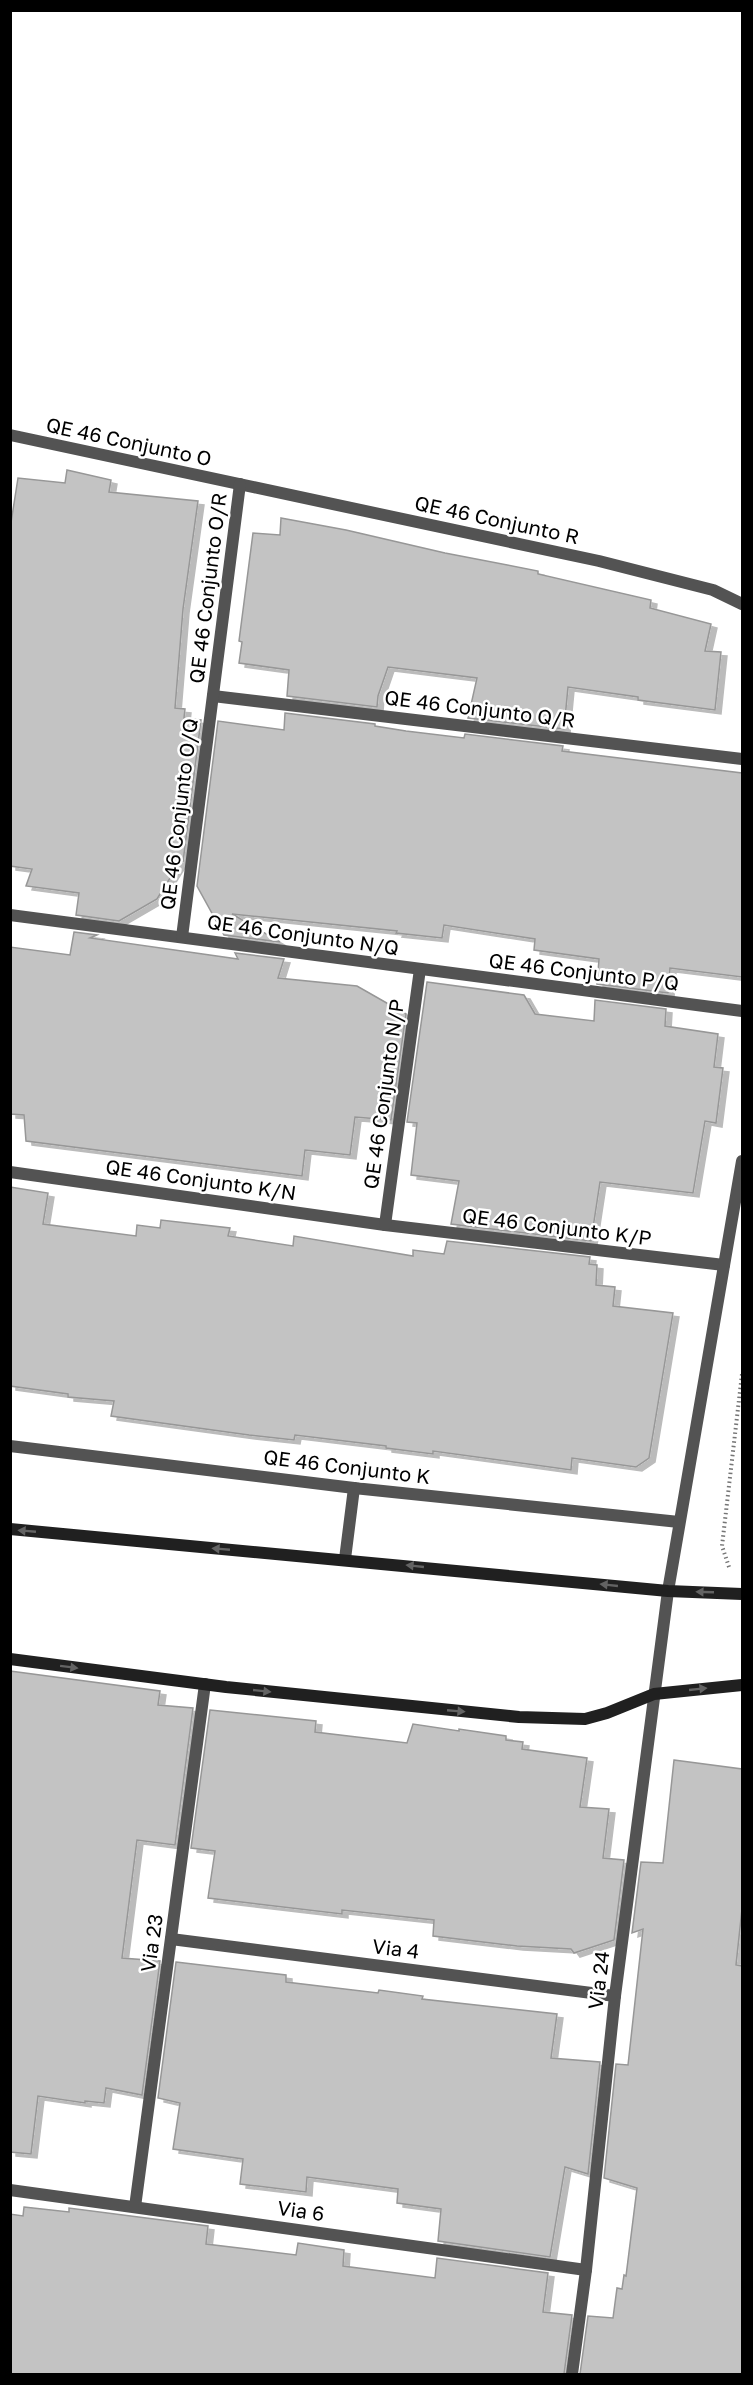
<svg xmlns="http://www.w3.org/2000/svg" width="753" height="2385" viewBox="0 0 753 2385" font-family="'Golos Text',sans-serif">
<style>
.building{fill:#c3c3c3;stroke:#979797;stroke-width:1.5;filter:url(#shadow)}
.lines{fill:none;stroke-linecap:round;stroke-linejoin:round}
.path{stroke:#757575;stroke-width:4;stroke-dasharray:1.5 3;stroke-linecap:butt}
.street{stroke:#535353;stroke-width:12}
.secondary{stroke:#202020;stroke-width:12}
.oneway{fill:#636363}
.labels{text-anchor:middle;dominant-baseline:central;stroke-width:5;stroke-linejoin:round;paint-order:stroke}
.street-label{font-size:20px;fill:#000;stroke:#fff}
</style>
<defs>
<filter id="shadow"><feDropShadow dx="6" dy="4" stdDeviation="0" flood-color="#0004"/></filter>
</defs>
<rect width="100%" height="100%" fill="#fff"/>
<g class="building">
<path d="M 67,470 L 111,480 L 109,492 L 198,501 L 183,609 L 175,708 L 185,709 L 184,718 L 201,720 L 183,862 L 182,859 L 157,899 L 119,921 L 76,915 L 79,893 L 26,886 L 32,869 L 10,866 L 10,529 L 18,478 L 65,483 Z"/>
<path d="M 281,518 L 346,530 L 445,553 L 538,571 L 538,574 L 651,600 L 650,608 L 711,624 L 705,651 L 721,652 L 715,710 L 638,700 L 638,697 L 568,687 L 564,729 L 468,718 L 477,678 L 388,667 L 378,696 L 377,707 L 287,696 L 289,670 L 239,663 L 242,642 L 239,641 L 253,533 L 280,535 Z"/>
<path d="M 285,713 L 375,724 L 375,726 L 406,731 L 464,738 L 465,734 L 563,746 L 562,751 L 742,773 L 742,977 L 670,968 L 668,993 L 597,984 L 599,959 L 534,950 L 535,939 L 444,925 L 442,938 L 396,933 L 397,931 L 232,914 L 280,942 L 224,935 L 197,886 L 218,721 L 284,730 Z"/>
<path d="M 74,932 L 97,935 L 90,938 L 238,959 L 235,953 L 284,959 L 278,978 L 357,986 L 406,1014 L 391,1120 L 355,1117 L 350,1155 L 305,1150 L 302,1176 L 26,1141 L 24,1115 L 10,1114 L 10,947 L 70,955 Z"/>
<path d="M 427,982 L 524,995 L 535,1014 L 594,1021 L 595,1000 L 666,1009 L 665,1026 L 718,1034 L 714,1067 L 723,1068 L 716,1123 L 705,1121 L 693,1193 L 600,1182 L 591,1241 L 451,1224 L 459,1181 L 411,1175 L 417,1123 L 407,1122 Z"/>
<path d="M 10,1187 L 48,1193 L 43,1224 L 136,1236 L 137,1225 L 160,1228 L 161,1220 L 230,1228 L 228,1236 L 293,1246 L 294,1236 L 413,1256 L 413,1250 L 444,1254 L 447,1241 L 590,1257 L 589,1264 L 597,1265 L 596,1285 L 615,1287 L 613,1306 L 673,1313 L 649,1458 L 636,1467 L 572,1458 L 571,1470 L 433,1451 L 433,1454 L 386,1448 L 386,1446 L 295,1435 L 294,1440 L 249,1435 L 111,1416 L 114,1401 L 68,1397 L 68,1394 L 10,1386 Z"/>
<path d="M 10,1671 L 160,1691 L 158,1705 L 193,1708 L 175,1845 L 137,1840 L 122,1958 L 160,1961 L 142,2095 L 106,2088 L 104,2103 L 85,2101 L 85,2103 L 38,2096 L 31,2154 L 10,2152 Z"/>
<path d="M 210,1710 L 316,1721 L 315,1732 L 407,1743 L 413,1724 L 459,1731 L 459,1729 L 506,1736 L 506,1740 L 523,1742 L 522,1749 L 587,1758 L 580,1807 L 609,1809 L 603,1858 L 624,1860 L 614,1940 L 574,1953 L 571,1949 L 517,1946 L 433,1936 L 434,1920 L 342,1910 L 342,1914 L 208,1898 L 215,1851 L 191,1848 Z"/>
<path d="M 674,1760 L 742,1769 L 742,1909 L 736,1965 L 742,1966 L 742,2374 L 580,2374 L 588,2316 L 613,2318 L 617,2288 L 622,2289 L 624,2275 L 626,2276 L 637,2188 L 604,2178 L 616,2064 L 628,2065 L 643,1929 L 632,1933 L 641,1862 L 663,1863 Z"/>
<path d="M 176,1962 L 286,1975 L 286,1982 L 378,1993 L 379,1990 L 423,1996 L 422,1999 L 557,2014 L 551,2058 L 600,2062 L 588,2174 L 565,2167 L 550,2257 L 438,2241 L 441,2209 L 397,2203 L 398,2189 L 307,2177 L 306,2192 L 240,2184 L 243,2159 L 173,2149 L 180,2103 L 158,2098 Z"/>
<path d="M 24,2207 L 69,2212 L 69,2208 L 208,2226 L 206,2244 L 296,2255 L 298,2243 L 344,2250 L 343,2266 L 435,2278 L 437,2258 L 548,2273 L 543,2312 L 572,2315 L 564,2374 L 10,2374 L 10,2214 L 23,2216 Z"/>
</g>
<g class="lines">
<path class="path" d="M 729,1567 L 722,1546 L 742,1374"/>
<g class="street">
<path d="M 10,435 L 599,561 L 713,590 L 742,604"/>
<path d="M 213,696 L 742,759"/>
<path d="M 10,915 L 742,1011"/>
<path d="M 182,937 L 240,484"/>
<path d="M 10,1172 L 385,1225 L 724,1265"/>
<path d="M 385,1225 L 420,969"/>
<path d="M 10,1446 L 354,1488 L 679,1522"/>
<path d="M 345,1559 L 354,1488"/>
<path d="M 171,1939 L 615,1996"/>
<path d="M 10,2190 L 586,2270"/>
<path d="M 135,2207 L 205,1684"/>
<path d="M 572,2374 L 586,2270 L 615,1996 L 668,1591 L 742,1161"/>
</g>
<g class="secondary">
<path d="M 10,1529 L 668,1591 L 742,1594"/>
<path d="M 10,1659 L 226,1687 L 519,1717 L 585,1719 L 607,1713 L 654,1694 L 742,1685"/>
</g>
</g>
<defs><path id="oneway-solid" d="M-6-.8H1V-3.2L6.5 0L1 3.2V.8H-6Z" transform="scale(1.5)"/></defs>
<g class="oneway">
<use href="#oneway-solid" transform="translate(27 1531) rotate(-175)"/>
<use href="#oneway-solid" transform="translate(221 1549) rotate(-175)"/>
<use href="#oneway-solid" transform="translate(415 1566) rotate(-174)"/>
<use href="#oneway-solid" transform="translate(609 1585) rotate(-174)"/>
<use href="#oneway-solid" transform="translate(705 1592) rotate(-178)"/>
<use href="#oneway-solid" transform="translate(69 1667) rotate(7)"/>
<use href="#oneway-solid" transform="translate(698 1689) rotate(-6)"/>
<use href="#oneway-solid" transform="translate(262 1691) rotate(6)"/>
<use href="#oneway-solid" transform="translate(456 1711) rotate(5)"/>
</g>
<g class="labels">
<g class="street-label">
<text transform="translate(129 441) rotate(12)">QE 46 Conjunto O</text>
<text transform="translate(497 519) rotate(12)">QE 46 Conjunto R</text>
<text transform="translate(207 588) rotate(-83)">QE 46 Conjunto O/R</text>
<text transform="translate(480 708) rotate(7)">QE 46 Conjunto Q/R</text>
<text transform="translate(178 814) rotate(-83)">QE 46 Conjunto O/Q</text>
<text transform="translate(303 934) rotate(8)">QE 46 Conjunto N/Q</text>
<text transform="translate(584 971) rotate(7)">QE 46 Conjunto P/Q</text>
<text transform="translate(383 1094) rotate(-82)">QE 46 Conjunto N/P</text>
<text transform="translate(201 1179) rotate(8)">QE 46 Conjunto K/N</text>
<text transform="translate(557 1226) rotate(7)">QE 46 Conjunto K/P</text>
<text transform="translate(347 1466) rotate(7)">QE 46 Conjunto K</text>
<text transform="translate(151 1943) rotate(-82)">Via 23</text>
<text transform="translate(396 1948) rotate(7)">Via 4</text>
<text transform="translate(598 1980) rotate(-83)">Via 24</text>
<text transform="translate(301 2210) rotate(8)">Via 6</text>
</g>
</g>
<rect width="753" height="2385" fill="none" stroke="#000000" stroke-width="24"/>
</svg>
